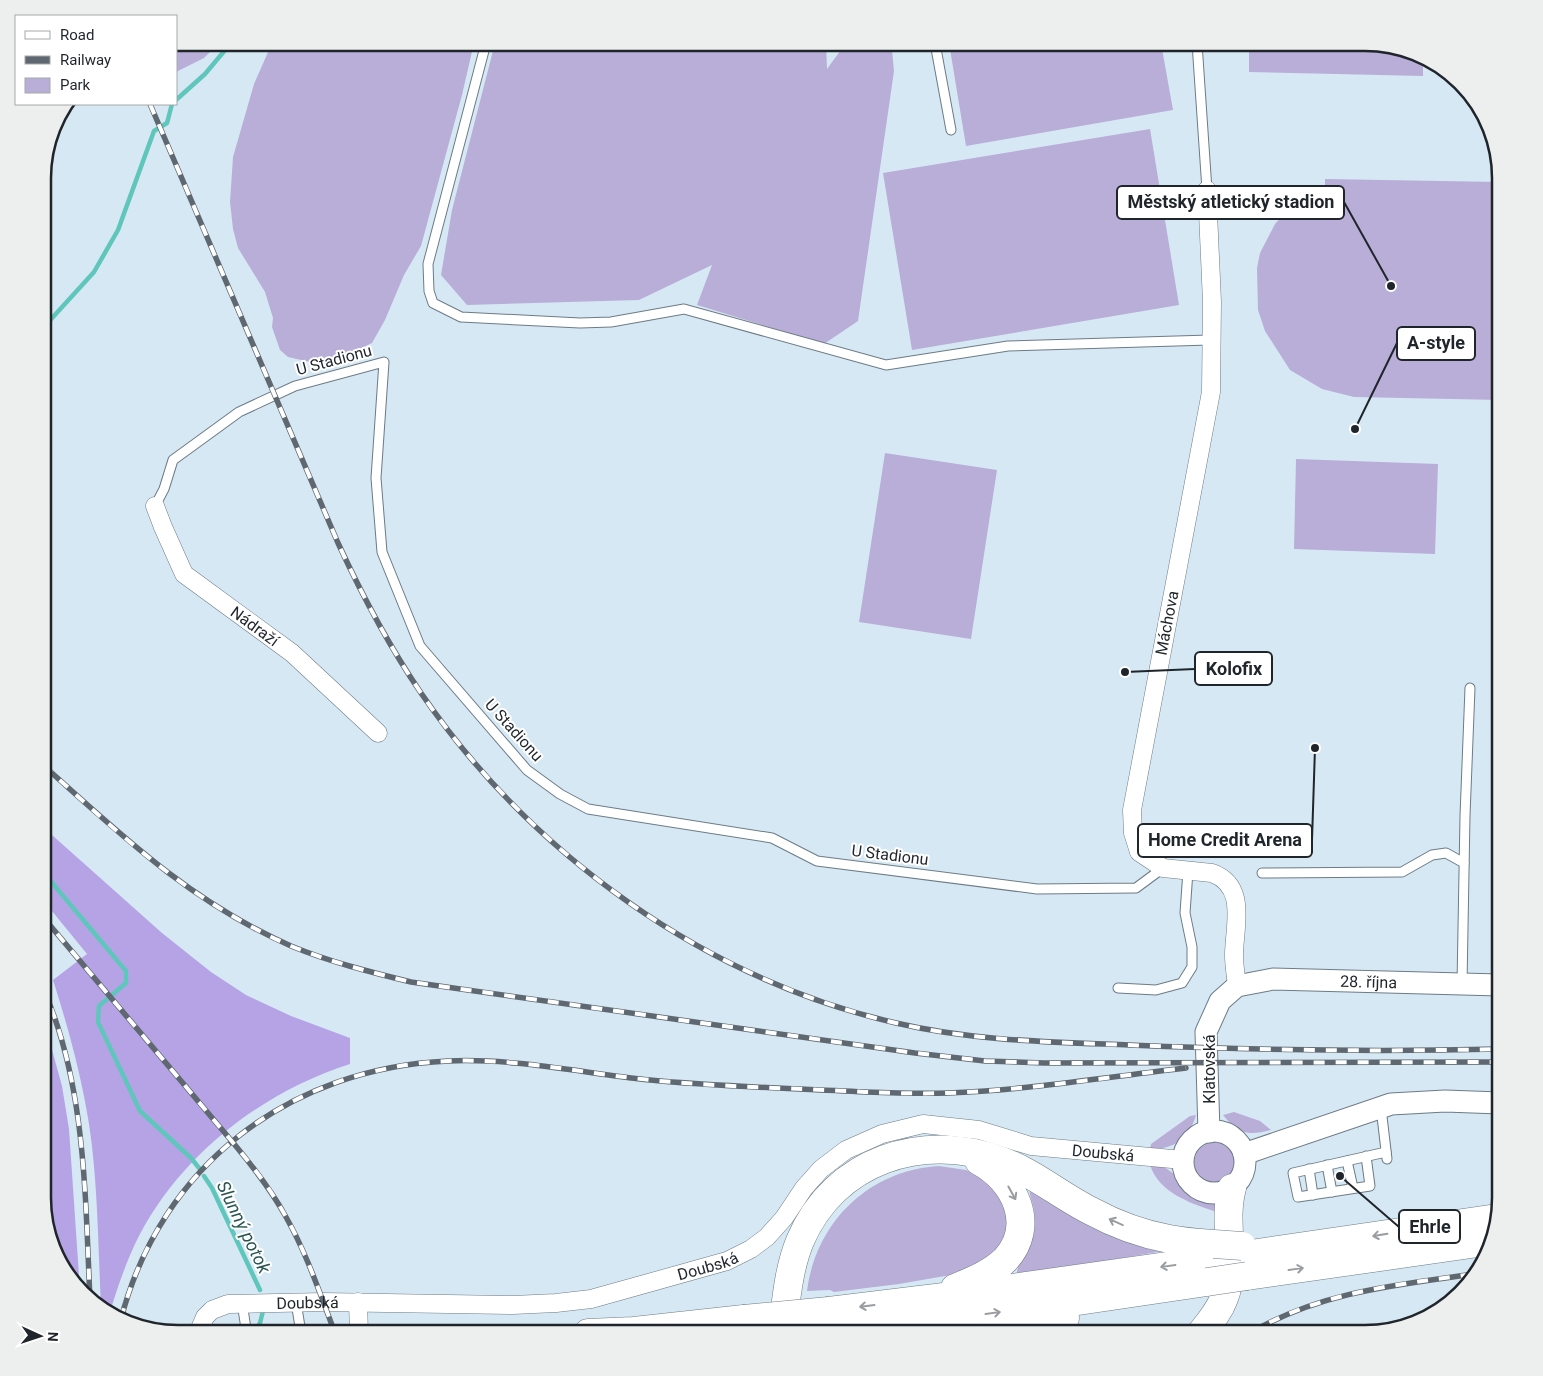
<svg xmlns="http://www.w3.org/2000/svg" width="1543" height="1376" viewBox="0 0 1543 1376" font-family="Roboto,sans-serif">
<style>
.green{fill:#b9aed8}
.forest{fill:#b6a3e6}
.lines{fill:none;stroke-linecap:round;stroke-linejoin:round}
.stream{stroke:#5fc6bc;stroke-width:4.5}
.service-casing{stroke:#6c7b86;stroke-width:11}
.minor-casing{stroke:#6c7b86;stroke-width:19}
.tertiary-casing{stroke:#6c7b86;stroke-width:23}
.trunk-casing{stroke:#6c7b86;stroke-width:29}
.service{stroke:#fff;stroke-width:9}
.minor{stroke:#fff;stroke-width:18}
.tertiary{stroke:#fff;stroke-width:21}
.trunk{stroke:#fff;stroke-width:28}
.rail-casing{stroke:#5f6870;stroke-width:5.5}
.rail{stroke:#fff;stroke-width:4;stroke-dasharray:11;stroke-linecap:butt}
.trunk-bridge-casing{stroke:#6c7b86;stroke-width:29;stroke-linecap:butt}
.trunk-bridge{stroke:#fff;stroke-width:28}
.oneway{stroke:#9a9d9f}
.labels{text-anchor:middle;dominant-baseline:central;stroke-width:4;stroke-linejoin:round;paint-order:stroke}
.street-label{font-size:16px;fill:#1f252a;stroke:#fff}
.water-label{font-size:18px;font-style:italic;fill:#295652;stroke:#fff}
.rim{fill:none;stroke:#1f252a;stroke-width:2.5}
.leader{fill:none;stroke:#1f252a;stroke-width:2}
.callout-dot{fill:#1f252a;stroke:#fff;stroke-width:2}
.callout{fill:#fff;stroke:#1f252a;stroke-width:2}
.callout-label{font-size:18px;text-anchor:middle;font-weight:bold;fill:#1f252a}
</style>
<rect width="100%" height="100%" fill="#d7e8f5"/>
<g class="green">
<path d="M 176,43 L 219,43 L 204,58 L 176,72 Z"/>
<path d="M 272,43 L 474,43 L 462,95 L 421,246 L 404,275 L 385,320 L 372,343 L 332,362 L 310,362 L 288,357 L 280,350 L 272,327 L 273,318 L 265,292 L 238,248 L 233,229 L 230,202 L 233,157 L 254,84 Z"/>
<path d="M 495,43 L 826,43 L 827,69 L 846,43 L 881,43 L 892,50 L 894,71 L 858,321 L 824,344 L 697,305 L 712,265 L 639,300 L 467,305 L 441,275 L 452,210 Z"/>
<path d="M 949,43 L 1161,43 L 1173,110 L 966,146 Z"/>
<path d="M 1249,43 L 1365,43 L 1416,53 L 1423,58 L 1423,76 L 1249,72 Z"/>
<path d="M 1150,129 L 1179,305 L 912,350 L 883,173 Z"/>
<path d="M 1325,179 L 1500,182 L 1500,400 L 1354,397 L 1322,389 L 1290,370 L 1265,331 L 1258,310 L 1257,268 L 1260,253 L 1275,224 L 1288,209 L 1311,193 L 1325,190 Z"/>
<path d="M 885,453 L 997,470 L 971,639 L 859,622 Z"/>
<path d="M 1296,459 L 1438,464 L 1435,554 L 1294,549 Z"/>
<path d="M 1234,1112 L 1260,1121 L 1271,1130 C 1248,1136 1238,1134 1223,1115 Z"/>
<path d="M 1196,1115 C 1188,1141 1176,1147 1150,1150 L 1151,1144 L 1190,1116 Z"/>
<circle cx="1215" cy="1163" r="21"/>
<path d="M 1150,1164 L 1163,1166 L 1174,1174 L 1192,1195 L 1206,1202 L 1220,1203 L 1220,1213 C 1195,1205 1157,1193 1150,1164 Z"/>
<path d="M 939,1166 L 966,1170 L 990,1180 L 1011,1212 L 1003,1246 L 974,1269 L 945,1276 L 899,1284 L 834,1292 L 830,1290 L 807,1291 C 816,1222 869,1170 939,1166 Z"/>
<path d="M 1030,1187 L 1163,1251 L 1075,1266 L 1017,1273 C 1017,1261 1031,1246 1034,1233 C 1035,1226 1035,1217 1034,1210 C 1033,1202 1028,1194 1030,1187 Z"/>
</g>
<g class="forest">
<path d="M 43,827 L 162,933 L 211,972 L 246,995 L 291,1016 L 350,1038 L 350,1064 C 263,1092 184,1152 140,1234 C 127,1259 118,1286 110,1312 L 101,1306 C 98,1246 98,1183 89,1124 C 81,1074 68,1027 53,980 L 87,954 L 43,900 Z"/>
<path d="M 43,1017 L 62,1086 L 69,1129 L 80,1290 L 56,1257 L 43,1206 Z"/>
</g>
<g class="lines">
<g class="stream">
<path d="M 176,100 L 205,74 L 231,43"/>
<path d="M 43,328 L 94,272 L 118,230 L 154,131 L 167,123 L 172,104"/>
<path d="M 43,872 L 126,971 L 126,983 L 99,1006 L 98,1022 L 140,1111 L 191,1158 L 199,1168"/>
<path d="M 204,1176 L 212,1188 L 260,1290"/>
<path d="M 254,1333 L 260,1323 L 263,1311"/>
</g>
<g class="service-casing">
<g id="service">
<path d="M 486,43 L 428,264 L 429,291 L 433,303 L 461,317 L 580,323 L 611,322 L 684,309 L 886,365 L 1008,346 L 1210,340"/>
<path d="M 935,43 L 951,130"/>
<path d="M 1197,43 L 1207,190"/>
<path d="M 155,506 L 164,489 L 173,460 L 239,412 L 295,386 L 384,362 L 376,478 L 382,552 L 420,646 L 527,770 L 560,794 L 588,809 L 772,838 L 817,861 L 1037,889 L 1136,888 L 1163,868"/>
<path d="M 1262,873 L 1402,872 L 1432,855 L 1446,853 L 1464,863"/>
<path d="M 1462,984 L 1465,816 L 1470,688"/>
<path d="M 1118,988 L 1156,990 L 1182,983 L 1192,967 L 1192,947 L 1185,913 L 1188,871"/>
<path d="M 1381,1108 L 1387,1159"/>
<path d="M 1366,1156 L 1370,1186 L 1298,1197 L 1293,1173 L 1386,1152"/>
<path d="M 1347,1161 L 1353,1188"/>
<path d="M 1327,1165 L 1332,1192"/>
<path d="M 1309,1169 L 1313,1195"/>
<path d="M 296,1302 L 301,1333"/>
<path d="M 242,1303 L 245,1322 L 246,1333"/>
</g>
</g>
<g class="minor-casing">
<g id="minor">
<path d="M 1207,190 L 1212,302 L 1211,392 L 1132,810 L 1133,833 L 1139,852 L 1163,868 L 1212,873 C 1248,886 1234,927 1234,955 C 1234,966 1236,976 1237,986"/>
<path id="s1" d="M 155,506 L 163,527 L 184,574 L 292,653 L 378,733"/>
<path d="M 358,1302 L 359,1333"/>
<path id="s2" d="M 198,1333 L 205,1317 L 212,1310 L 228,1304 L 323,1302 L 513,1305 L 556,1303 L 591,1299 L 727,1261 L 751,1249 L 767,1237 L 784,1218 L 804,1188 L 821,1169 L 846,1150 L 882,1134 L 923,1124 L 979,1130 L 1031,1146 L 1183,1160"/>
</g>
</g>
<g class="tertiary-casing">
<g id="tertiary">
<circle cx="1214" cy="1162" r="31"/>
<path id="s3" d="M 1209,1132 L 1206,1032 L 1220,1001 L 1237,986 L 1273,979 L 1500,985"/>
<path d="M 1244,1154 L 1391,1104 L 1445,1101 L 1500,1103"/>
</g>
</g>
<g class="trunk-casing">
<g id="trunk">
<path d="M 1244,1255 L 1497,1218"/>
<path d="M 1247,1276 L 1492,1241"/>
<path d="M 955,1288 C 972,1281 992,1273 1005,1260 C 1037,1226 1015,1180 979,1161"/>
<path d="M 829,1311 L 977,1293 L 1216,1259"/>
<path d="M 588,1333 L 634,1331 L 744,1319"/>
<path d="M 782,1333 C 786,1303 788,1270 800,1241 C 834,1160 923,1131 1002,1161 C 1034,1173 1061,1196 1091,1211 C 1115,1224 1142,1234 1169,1239 C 1184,1242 1199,1243 1214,1244"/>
<path d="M 841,1333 L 914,1325 L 1207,1282"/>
<path d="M 1010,1333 L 1065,1318"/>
<path d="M 1201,1333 C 1209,1323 1219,1312 1224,1298 C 1238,1263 1222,1224 1232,1188"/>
</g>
</g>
<use href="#service" class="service"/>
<use href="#minor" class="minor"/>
<use href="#tertiary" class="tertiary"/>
<use href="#trunk" class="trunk"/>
<g class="rail-casing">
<g id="rail">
<path d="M 150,104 L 338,543 C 362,595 389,646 421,693 C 532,855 705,979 896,1023 C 973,1041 1051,1042 1129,1045 C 1253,1050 1376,1052 1500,1049"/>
<path d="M 43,765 C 122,836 191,902 291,946 C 330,962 370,972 411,982 L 915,1053 L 985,1061 L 1044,1063 L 1500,1062"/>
<path d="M 43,917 L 235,1145 C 254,1168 272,1191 286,1217 C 307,1254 320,1294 335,1333"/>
<path d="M 43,988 C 86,1085 85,1195 90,1299"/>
<path d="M 121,1319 C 161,1165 290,1068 448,1061 C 516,1058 582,1073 650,1080 C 721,1087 793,1088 865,1092 C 892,1093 920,1094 948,1093 C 1028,1090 1107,1077 1186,1068"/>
<path d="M 1250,1333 C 1320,1292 1395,1285 1474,1274"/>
</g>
</g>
<use href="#rail" class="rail"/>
<g class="trunk-bridge-casing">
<g id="trunk-bridge">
<path d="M 1214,1244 L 1242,1246"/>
<path d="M 1207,1282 L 1247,1276"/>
<path d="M 744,1319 L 829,1311"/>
</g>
</g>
<use href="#trunk-bridge" class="trunk-bridge"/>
</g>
<defs><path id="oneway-shaft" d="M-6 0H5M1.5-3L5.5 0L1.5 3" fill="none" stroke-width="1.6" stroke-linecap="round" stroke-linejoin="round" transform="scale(1.25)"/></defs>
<g class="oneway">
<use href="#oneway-shaft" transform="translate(1012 1193) rotate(61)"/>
<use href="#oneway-shaft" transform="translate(1116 1222) rotate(-156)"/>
<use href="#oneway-shaft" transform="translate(1380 1235) rotate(171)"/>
<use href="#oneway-shaft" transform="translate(1168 1266) rotate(172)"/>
<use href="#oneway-shaft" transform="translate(1296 1269) rotate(-8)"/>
<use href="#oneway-shaft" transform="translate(867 1306) rotate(173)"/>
<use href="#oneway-shaft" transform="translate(993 1313) rotate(-8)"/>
</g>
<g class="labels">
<g class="street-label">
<text transform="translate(334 360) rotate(-15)">U Stadionu</text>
<text transform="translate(1167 623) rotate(-79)">Máchova</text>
<text stroke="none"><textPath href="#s1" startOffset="162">Nádraží</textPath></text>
<text transform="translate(514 730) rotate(48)">U Stadionu</text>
<text transform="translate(890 855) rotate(7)">U Stadionu</text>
<text stroke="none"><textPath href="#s3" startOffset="289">28. října</textPath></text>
<text transform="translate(1209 1069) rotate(-90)">Klatovská</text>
<text stroke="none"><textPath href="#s2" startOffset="979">Doubská</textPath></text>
<text stroke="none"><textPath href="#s2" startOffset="529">Doubská</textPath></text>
<text stroke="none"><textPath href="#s2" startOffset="124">Doubská</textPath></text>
</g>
<g class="water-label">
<text transform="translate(244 1227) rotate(64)">Slunný potok</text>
</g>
</g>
<path d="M0 0H1543V1376H0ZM178 51H1365A127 127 0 0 1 1492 178V1198A127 127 0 0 1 1365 1325H178A127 127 0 0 1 51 1198V178A127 127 0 0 1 178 51Z" fill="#edeeee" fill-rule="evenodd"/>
<path class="rim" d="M178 51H1365A127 127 0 0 1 1492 178V1198A127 127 0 0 1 1365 1325H178A127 127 0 0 1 51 1198V178A127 127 0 0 1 178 51Z"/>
<path class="leader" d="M1391 286L1344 202M1355 429L1397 343M1125 672L1195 669M1315 748L1312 840M1340 1176L1399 1227"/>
<g class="callout-dot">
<circle cx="1391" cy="286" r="5"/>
<circle cx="1355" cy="429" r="5"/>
<circle cx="1125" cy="672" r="5"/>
<circle cx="1315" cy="748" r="5"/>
<circle cx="1340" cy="1176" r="5"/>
</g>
<g class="callout">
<rect x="1117" y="186" width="227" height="33" rx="5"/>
<rect x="1397" y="327" width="78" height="33" rx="5"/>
<rect x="1195" y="652" width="77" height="33" rx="5"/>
<rect x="1138" y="824" width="174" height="33" rx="5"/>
<rect x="1399" y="1210" width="61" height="33" rx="5"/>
</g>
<g class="callout-label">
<text x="1231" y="208">Městský atletický stadion</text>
<text x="1436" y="349">A-style</text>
<text x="1234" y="675">Kolofix</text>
<text x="1225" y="846">Home Credit Arena</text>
<text x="1430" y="1233">Ehrle</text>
</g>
<rect x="15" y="15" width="162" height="90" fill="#ffffff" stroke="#a5a8aa"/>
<rect x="25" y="31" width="25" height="8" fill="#ffffff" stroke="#a5a8aa"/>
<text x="60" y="40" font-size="15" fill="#1f252a">Road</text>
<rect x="25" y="56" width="25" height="8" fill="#5f6870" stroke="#a5a8aa"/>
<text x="60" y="65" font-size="15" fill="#1f252a">Railway</text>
<rect x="25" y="78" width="25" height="15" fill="#b9aed8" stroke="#a5a8aa"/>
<text x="60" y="90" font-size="15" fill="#1f252a">Park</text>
<g transform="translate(40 1336) rotate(93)" stroke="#ffffff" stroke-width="4" paint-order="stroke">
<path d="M0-4L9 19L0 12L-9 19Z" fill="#1f252a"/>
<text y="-8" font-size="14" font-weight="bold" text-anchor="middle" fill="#1f252a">N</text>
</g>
</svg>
